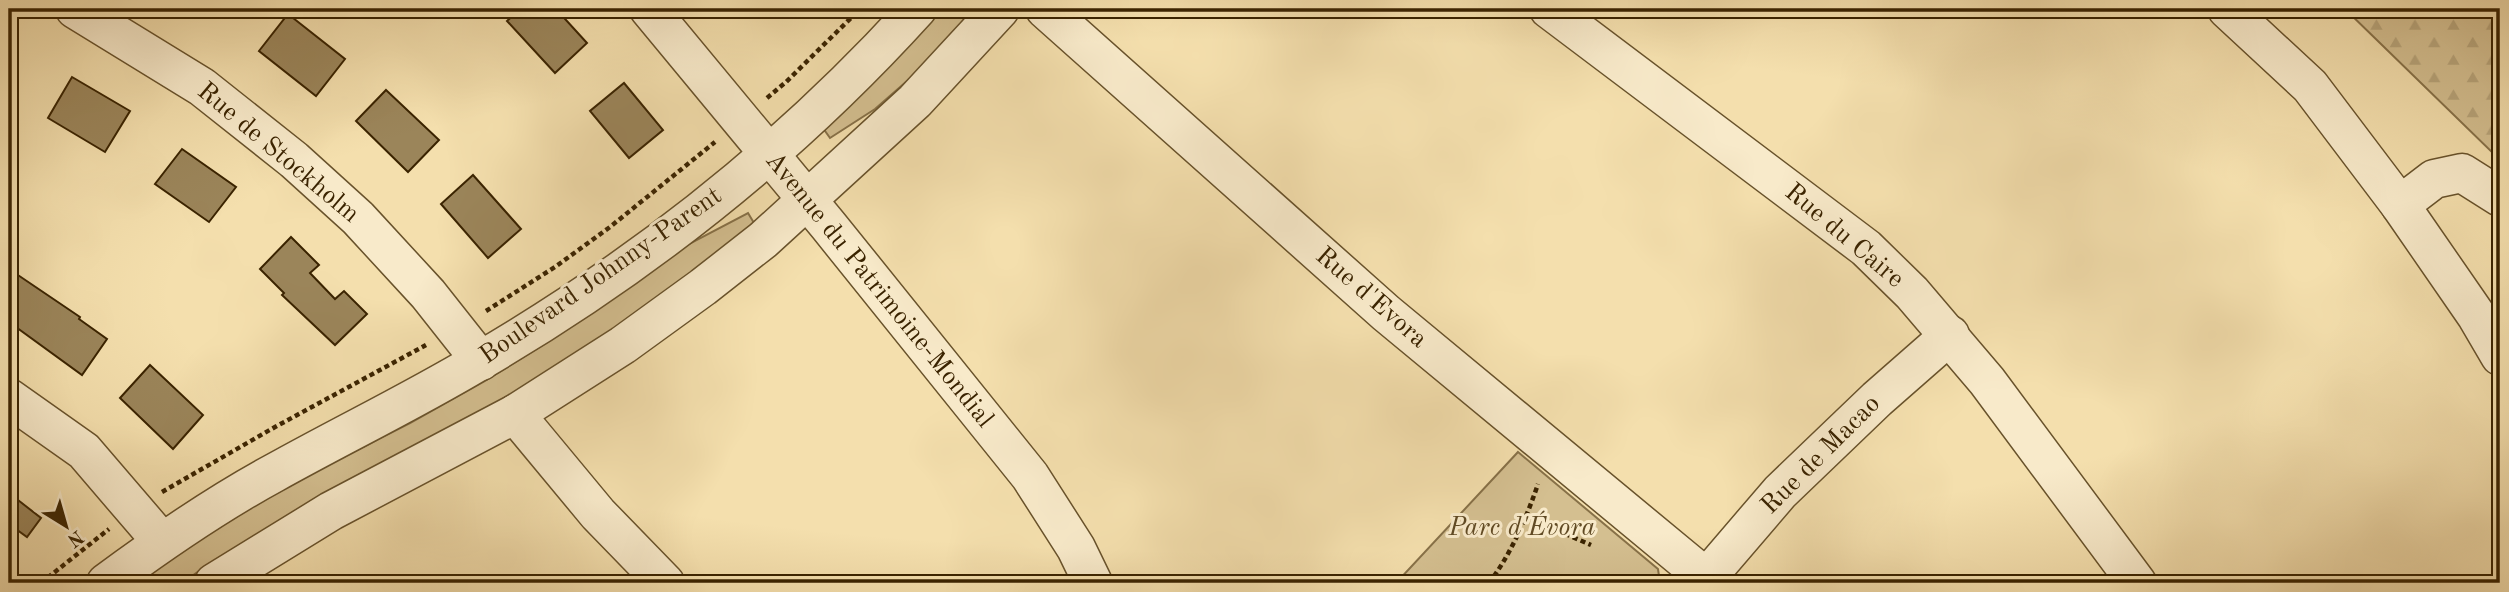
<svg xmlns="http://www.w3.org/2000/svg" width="2509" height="592" viewBox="0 0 2509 592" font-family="'Old Standard TT',serif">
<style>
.green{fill:#d4bf90;stroke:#877148;stroke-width:2}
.forest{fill:url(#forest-firs);stroke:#877148;stroke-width:2}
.building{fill:#9b855a;stroke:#3a2300;stroke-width:2}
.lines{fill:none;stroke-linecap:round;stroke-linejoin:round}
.minor-casing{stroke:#68522b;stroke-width:41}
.path{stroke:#3a2300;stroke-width:4.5;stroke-dasharray:5 3.5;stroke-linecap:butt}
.minor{stroke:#f8eaca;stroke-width:38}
.labels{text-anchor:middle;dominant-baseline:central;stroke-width:6;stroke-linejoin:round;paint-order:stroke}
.street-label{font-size:26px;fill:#3a2300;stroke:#f8eaca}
.park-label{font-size:26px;font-style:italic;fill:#604a24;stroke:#f8eaca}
</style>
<defs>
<pattern id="forest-firs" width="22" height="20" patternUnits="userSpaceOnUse" patternTransform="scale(1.75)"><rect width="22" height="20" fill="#d4bf90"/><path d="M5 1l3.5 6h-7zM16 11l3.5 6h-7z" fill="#b7a47a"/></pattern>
</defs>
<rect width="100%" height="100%" fill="#f4dfad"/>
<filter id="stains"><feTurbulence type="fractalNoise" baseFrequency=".00286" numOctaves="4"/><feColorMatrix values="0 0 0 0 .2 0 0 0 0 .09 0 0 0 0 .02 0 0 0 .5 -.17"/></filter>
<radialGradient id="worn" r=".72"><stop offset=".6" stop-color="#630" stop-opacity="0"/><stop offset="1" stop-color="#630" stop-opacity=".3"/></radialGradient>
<g class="green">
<path d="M 941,9 L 974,9 L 915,74 L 875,109 L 830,138 L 823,128 Z"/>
<path d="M 748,213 L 754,223 C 700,266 646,310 588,347 C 465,427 334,495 206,566 L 182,583 L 135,583 L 234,517 L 302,478 L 410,423 L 485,381 L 546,343 L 687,245 Z"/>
<path d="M 1518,452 L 1658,569 L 1660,583 L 1396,583 Z"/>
</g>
<path class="forest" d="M 2345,9 L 2500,9 L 2500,160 Z"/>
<g class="building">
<path d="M 520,9 L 556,9 L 587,43 L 555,73 L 507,21 Z"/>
<path d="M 288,14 L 345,59 L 316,96 L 259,51 Z"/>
<path d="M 72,77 L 130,111 L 105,152 L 48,118 Z"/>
<path d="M 624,83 L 663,130 L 629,158 L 590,111 Z"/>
<path d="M 386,90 L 439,140 L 408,172 L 356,121 Z"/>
<path d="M 182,149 L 236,187 L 209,222 L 155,184 Z"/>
<path d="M 473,175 L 521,229 L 488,258 L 441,204 Z"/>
<path d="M 291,237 L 319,265 L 310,273 L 335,299 L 344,291 L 367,314 L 335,345 L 282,295 L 284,293 L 260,269 Z"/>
<path d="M 9,269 L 80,317 L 79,319 L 107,339 L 82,375 L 9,322 Z"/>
<path d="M 150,365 L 203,415 L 173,449 L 120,398 Z"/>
<path d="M 9,493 L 41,518 L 27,537 L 9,524 Z"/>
</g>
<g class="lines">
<g class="minor-casing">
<g id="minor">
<path d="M 75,9 L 202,87 L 294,160 L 358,218 L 428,294 L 481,361"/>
<path d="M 649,9 L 828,225 L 1030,476 L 1076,548 L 1093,583"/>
<path d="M 1045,9 L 1386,313 L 1705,577"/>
<path d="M 1549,9 L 1866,248 L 1912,293 L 1987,381 L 2137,583"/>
<path d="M 2227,9 L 2310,86 L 2400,205 L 2476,315 L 2500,356"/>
<path d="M 2400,205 L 2434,179 L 2462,173 L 2500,197"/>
<path d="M 9,398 L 84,451 L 162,542"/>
<path d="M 515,414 L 598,514 L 665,583"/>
<path d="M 106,583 C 160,543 215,505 274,473 C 342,435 411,402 478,362 C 641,267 791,148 917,9"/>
<path d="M 214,583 L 331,511 L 515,414 L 623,345 L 703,287 L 763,240 L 915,101 L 1000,9"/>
<path d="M 1702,583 L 1780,492 L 1877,399 L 1950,335"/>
</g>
</g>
<g class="path">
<path d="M 767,98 L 786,82 L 860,9"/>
<path d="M 486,311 L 555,267 L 610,227 L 715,142"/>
<path d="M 162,492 L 275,427 L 426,345"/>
<path d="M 1526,517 L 1591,545"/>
<path d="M 41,583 L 109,529"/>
<path d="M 1489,583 C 1511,554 1526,519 1538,484"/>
</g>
<use href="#minor" class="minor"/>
</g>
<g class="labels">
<g class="street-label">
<text transform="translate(278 153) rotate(40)">Rue de Stockholm</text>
<text transform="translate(1844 236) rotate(40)">Rue du Caire</text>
<text transform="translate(601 276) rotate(-35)">Boulevard Johnny-Parent</text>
<text transform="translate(879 290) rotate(51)">Avenue du Patrimoine-Mondial</text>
<text transform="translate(1371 298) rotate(41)">Rue d'Evora</text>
<text transform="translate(1821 455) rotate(-45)">Rue de Macao</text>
</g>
<g class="park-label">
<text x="1522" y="528">Parc d'Évora</text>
</g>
</g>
<rect width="2509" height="592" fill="none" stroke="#f4dfad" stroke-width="35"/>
<rect x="10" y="10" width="2488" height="571" fill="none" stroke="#3a2300" stroke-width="3.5"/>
<rect x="18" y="18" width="2474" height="557" fill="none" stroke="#3a2300" stroke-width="2"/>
<g transform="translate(66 526) rotate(143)" stroke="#f8eaca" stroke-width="5" paint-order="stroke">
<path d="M0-5L12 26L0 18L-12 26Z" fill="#3a2300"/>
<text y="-10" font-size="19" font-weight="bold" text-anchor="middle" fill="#3a2300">N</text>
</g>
<rect width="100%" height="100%" filter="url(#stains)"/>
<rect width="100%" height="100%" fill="url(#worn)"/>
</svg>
